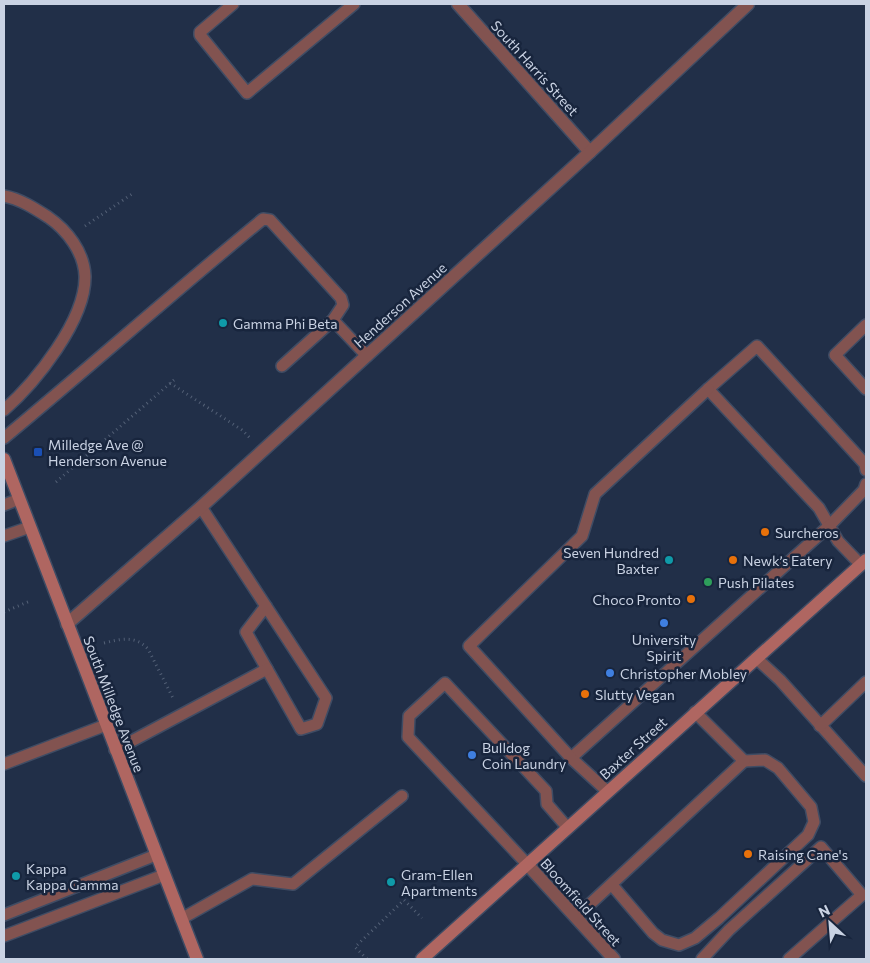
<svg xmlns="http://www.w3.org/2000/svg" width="870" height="963" viewBox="0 0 870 963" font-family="Commissioner,sans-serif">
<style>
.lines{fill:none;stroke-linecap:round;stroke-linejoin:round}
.service-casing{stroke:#3f4c64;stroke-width:14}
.minor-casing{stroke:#3f4c64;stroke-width:15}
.secondary-casing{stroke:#3f4c64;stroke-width:15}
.path{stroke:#546177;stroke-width:3;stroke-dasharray:1 4;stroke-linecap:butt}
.service{stroke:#825350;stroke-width:11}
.minor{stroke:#825350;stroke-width:12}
.secondary{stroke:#af6661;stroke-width:12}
.culture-dot{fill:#0f9aa8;stroke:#18253d;stroke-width:2}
.transit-dot{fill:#1a4fb4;stroke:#18253d;stroke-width:2}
.food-dot{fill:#e8710a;stroke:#18253d;stroke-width:2}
.leisure-dot{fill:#2e9e5b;stroke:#18253d;stroke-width:2}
.shop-dot{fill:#3f7fe0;stroke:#18253d;stroke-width:2}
.labels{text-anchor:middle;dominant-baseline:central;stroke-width:5;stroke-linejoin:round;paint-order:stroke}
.street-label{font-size:14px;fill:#c9d2e3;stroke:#18253d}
.poi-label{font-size:14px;fill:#c9d2e3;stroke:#18253d;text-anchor:start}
</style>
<rect width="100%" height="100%" fill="#212f48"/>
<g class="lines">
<g class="service-casing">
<g id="service">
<path d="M 233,4 L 200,32 L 200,35 L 247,93 L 354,4"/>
<path d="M 4,196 C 20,199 34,208 48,217 C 67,230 84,252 85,276 C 86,320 35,383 4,410"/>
<path d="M 866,325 L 835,355 L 866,389"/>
<path d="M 282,366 L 333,320 L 367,356"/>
<path d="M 4,438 C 91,366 175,291 263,219 L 270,220 L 341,298 L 343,305 L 333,320"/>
<path d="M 4,505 L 19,499"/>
<path d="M 201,507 L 326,698 L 317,724 L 301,729 L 246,632 L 266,606"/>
<path d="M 4,536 L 30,527"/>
<path d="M 861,565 L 838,541 L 819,508 L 708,389 L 757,346 L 865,464 L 866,470"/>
<path d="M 756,658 L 780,680 L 866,776"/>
<path d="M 820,726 L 866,682"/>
<path d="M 115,750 L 267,669"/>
<path d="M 571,758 L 829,526 L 864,490 L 866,484"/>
<path d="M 4,764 L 106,725"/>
<path d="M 607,791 L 571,758 L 469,646 L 582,536 L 595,494 L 708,389"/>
<path d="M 527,864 L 408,737 L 409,716 L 445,683 L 546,791 L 547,804 L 567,827"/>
<path d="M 612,885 L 653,933 L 662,940 L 679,945 L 695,938 L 719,918 L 808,835 L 814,822 L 811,807 L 778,768 L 765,760 L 744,761"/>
<path d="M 4,915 L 156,855"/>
<path d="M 576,917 L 744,761 L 695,712"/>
<path d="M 181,919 L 252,879 L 293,884 L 402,796"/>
<path d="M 4,936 L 164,875"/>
<path d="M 702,959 L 729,930 L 821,847 L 862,895 L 789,959"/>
</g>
</g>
<g class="minor-casing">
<g id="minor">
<path d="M 458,4 L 590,152"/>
<path d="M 67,624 L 201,507 L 590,152 L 748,4"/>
<path d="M 527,864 L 614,959"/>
</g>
</g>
<g class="secondary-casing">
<g id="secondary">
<path d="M 4,459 L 197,959"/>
<path d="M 422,959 L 866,560"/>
</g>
</g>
<g class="path">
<path d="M 85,226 L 132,194"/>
<path d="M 170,383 L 242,430 L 250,438"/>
<path d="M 56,482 L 174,380"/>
<path d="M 4,612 L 30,601"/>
<path d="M 104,643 C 121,639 135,635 148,649 L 173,698"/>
<path d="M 367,959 L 355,947 L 404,900 L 422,918"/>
</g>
<use href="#service" class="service"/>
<use href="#minor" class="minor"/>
<use href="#secondary" class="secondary"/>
</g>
<g class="culture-dot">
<circle cx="223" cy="323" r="5"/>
<circle cx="669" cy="560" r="5"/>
<circle cx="16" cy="876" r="5"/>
<circle cx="391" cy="882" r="5"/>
</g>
<rect class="transit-dot" x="33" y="447" width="10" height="10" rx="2.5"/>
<g class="food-dot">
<circle cx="765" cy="532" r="5"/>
<circle cx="733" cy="560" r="5"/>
<circle cx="691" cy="599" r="5"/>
<circle cx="585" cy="694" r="5"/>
<circle cx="748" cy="854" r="5"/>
</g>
<circle class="leisure-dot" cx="708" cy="582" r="5"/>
<g class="shop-dot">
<circle cx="664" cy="623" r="5"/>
<circle cx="610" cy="673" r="5"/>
<circle cx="472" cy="755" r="5"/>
</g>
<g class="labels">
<g class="street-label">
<text transform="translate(535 68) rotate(48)">South Harris Street</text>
<text transform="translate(400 305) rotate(-42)">Henderson Avenue</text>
<text transform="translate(114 704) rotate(69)">South Milledge Avenue</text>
<text transform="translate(633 748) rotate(-42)">Baxter Street</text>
<text transform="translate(581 902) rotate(48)">Bloomfield Street</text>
</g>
<g class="poi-label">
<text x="233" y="323">Gamma Phi Beta</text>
<text x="48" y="444">Milledge Ave @<tspan x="48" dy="16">Henderson Avenue</tspan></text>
<text x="775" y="532">Surcheros</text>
<text x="659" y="552" text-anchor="end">Seven Hundred<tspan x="659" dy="16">Baxter</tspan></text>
<text x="743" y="560">Newk’s Eatery</text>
<text x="718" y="582">Push Pilates</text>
<text x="681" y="599" text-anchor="end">Choco Pronto</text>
<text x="664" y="639" text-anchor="middle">University<tspan x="664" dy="16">Spirit</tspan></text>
<text x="620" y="673">Christopher Mobley</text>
<text x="595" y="694">Slutty Vegan</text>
<text x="482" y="747">Bulldog<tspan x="482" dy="16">Coin Laundry</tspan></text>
<text x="758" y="854">Raising Cane's</text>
<text x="26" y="868">Kappa<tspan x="26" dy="16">Kappa Gamma</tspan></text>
<text x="401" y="874">Gram-Ellen<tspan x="401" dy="16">Apartments</tspan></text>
</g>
</g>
<rect width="870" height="963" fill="none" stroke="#c9d2e3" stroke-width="10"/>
<g transform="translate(830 923) rotate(334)" stroke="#18253d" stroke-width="4" paint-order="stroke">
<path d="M0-4L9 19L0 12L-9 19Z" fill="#c9d2e3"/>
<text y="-8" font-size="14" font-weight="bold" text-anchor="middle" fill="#c9d2e3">N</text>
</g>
</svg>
